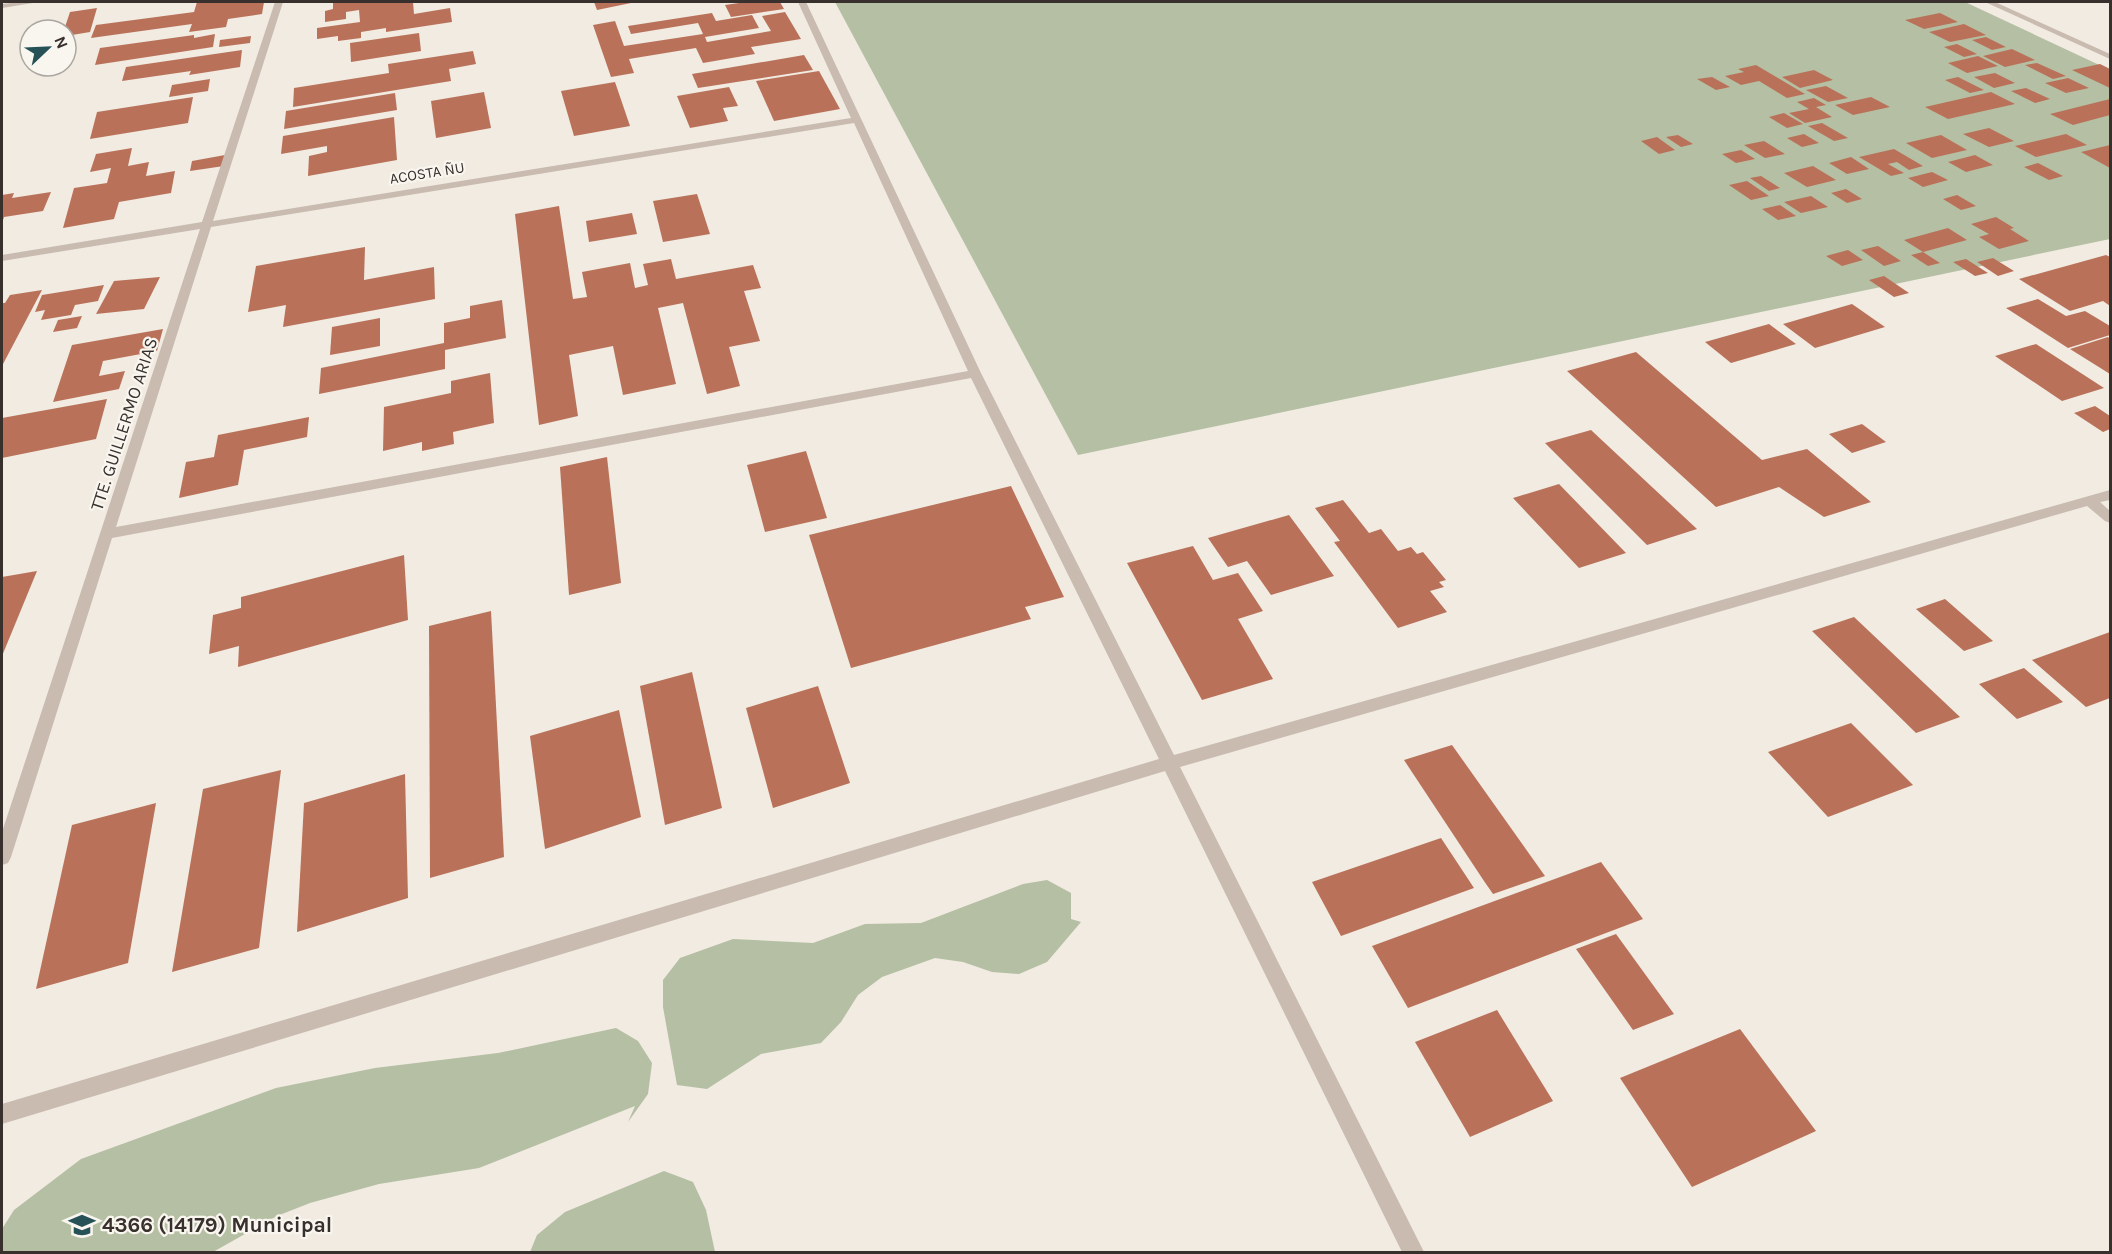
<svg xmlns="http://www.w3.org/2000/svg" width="2112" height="1254" viewBox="0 0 2112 1254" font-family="Karla,sans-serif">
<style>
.green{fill:#b5bfa3}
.building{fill:#b97259}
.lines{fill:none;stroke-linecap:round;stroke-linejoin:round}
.street{fill:#c9bbaf;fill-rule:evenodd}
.labels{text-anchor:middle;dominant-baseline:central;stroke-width:4.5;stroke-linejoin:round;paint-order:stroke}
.far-street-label{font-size:15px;fill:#38302c;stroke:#f9f5ef}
.street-label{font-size:18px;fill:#38302c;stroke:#f9f5ef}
.near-poi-label{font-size:21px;font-weight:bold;fill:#38302c;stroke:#f9f5ef;text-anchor:start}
</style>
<rect width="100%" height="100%" fill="#f1ebe2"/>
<g class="green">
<path d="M 835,2 L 1965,2 L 2110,70 L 2110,239 L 1078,455 Z"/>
<path d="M 1047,880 L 1071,893 L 1071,919 L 1081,922 L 1047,962 L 1019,974 L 992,972 L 963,962 L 935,958 L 882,977 L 858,995 L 841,1022 L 821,1043 L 761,1054 L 707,1089 L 677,1085 L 663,1007 L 663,980 L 680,958 L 733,939 L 813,943 L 865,924 L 921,923 L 1023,884 Z"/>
<path d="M 616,1028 L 638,1041 L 652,1063 L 648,1094 L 628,1122 L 635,1106 L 479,1168 L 379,1184 L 310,1203 L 277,1216 L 213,1252 L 2,1252 L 2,1229 L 14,1210 L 81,1159 L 276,1088 L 375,1068 L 498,1053 Z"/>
<path d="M 664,1171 L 693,1182 L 706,1210 L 715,1252 L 530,1252 L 537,1235 L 565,1212 Z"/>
</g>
<g class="building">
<path d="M 197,2 L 264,2 L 262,14 L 228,19 L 226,27 L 189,32 L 192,24 L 91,38 L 96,25 L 194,12 Z"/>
<path d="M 333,2 L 413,2 L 414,14 L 450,8 L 452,22 L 386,32 L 386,28 L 361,32 L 361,38 L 338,41 L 338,36 L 317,39 L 317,28 L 360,22 L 359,10 L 346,12 L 346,19 L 325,22 L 325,11 L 333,9 Z"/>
<path d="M 594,2 L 631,2 L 631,3 L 597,10 Z"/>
<path d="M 746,2 L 780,2 L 784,9 L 731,17 L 725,5 Z"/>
<path d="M 97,8 L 90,32 L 66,36 L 64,30 L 70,12 Z"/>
<path d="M 785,12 L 801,39 L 751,47 L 755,54 L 703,63 L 696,48 L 629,59 L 634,73 L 611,77 L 593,25 L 615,21 L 624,46 L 703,34 L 698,23 L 631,34 L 628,26 L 712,13 L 716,21 L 752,15 L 759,28 L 705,37 L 707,42 L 771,31 L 762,16 Z"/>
<path d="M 1940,13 L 1958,22 L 1924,29 L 1905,20 Z"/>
<path d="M 1964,24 L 1986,35 L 1950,42 L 1929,32 Z"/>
<path d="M 419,33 L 421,51 L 351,62 L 350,43 Z"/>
<path d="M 215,34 L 213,47 L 95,65 L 100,48 L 194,35 L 194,38 Z"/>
<path d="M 251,36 L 250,43 L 219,47 L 220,40 Z"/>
<path d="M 1986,37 L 2006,47 L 1992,50 L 1972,40 Z"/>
<path d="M 1957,44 L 1977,54 L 1964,57 L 1944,47 Z"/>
<path d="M 2012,49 L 2035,60 L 2005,67 L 1983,56 Z"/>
<path d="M 242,50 L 240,67 L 189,75 L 191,71 L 122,81 L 126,67 Z"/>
<path d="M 473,51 L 476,64 L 449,69 L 451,81 L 293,107 L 294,88 L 389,73 L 388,64 Z"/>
<path d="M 804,55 L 813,70 L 698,88 L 692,74 Z"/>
<path d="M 1978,56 L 1998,66 L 1967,73 L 1948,63 Z"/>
<path d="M 2037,63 L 2066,76 L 2053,79 L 2025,65 Z"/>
<path d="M 2100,64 L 2110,69 L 2110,88 L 2072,70 Z"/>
<path d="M 1756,65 L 1805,94 L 1787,98 L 1759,81 L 1741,85 L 1725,76 L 1744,72 L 1738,69 Z"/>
<path d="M 1814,70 L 1833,80 L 1800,88 L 1782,77 Z"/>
<path d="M 819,71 L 840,109 L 774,121 L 756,81 Z"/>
<path d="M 1995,73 L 2015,83 L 1994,88 L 1974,77 Z"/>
<path d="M 1712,77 L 1730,87 L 1716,90 L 1697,79 Z"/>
<path d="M 1958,77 L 1984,90 L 1970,93 L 1945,80 Z"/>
<path d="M 2068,78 L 2089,88 L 2066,93 L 2045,83 Z"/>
<path d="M 210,79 L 208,91 L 169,97 L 172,85 Z"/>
<path d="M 615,82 L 630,126 L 574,136 L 561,91 Z"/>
<path d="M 1826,86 L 1848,98 L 1828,102 L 1806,90 Z"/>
<path d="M 729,87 L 738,106 L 723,108 L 728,121 L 690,128 L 677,96 Z"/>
<path d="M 2026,88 L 2050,99 L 2035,103 L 2011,91 Z"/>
<path d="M 484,92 L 491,128 L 436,138 L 431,101 Z"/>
<path d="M 1991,92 L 2015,104 L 1948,119 L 1925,107 Z"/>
<path d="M 395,93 L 397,110 L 284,129 L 286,111 Z"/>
<path d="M 193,97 L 188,123 L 90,139 L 97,112 Z"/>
<path d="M 1871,97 L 1890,107 L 1853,115 L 1835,105 Z"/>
<path d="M 1814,98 L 1826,105 L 1816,107 L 1832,117 L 1805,123 L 1789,113 L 1809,109 L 1797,102 Z"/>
<path d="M 2110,99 L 2110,115 L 2073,125 L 2050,114 Z"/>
<path d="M 1784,113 L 1803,124 L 1787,128 L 1769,117 Z"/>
<path d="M 394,117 L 397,160 L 308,176 L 309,156 L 327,152 L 327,146 L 281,154 L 283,136 Z"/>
<path d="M 1822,123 L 1848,138 L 1834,141 L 1808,126 Z"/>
<path d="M 1989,128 L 2014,141 L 1989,147 L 1963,134 Z"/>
<path d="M 1804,134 L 1819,143 L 1802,147 L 1787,138 Z"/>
<path d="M 2066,134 L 2087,145 L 2036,157 L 2015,146 Z"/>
<path d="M 1678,135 L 1693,144 L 1681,147 L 1666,137 Z"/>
<path d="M 1941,135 L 1967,150 L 1932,158 L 1906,143 Z"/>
<path d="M 1657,137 L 1675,150 L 1659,154 L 1641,141 Z"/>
<path d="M 1764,141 L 1785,154 L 1765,158 L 1744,145 Z"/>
<path d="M 2110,145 L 2110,168 L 2081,152 Z"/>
<path d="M 132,148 L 128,166 L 149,162 L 146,176 L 175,171 L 171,193 L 119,202 L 114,219 L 63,228 L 74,188 L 107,183 L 111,168 L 90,172 L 96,154 Z"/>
<path d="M 1894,149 L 1923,166 L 1909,170 L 1897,162 L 1888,164 L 1904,173 L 1891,176 L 1859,157 Z"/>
<path d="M 1741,150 L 1755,159 L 1736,163 L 1722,154 Z"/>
<path d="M 225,155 L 224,166 L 190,171 L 192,161 Z"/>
<path d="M 1975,155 L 1993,165 L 1966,172 L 1948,162 Z"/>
<path d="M 1851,157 L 1869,169 L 1847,174 L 1829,163 Z"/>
<path d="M 2038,163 L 2063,176 L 2049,180 L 2024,167 Z"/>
<path d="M 1813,166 L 1836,180 L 1807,187 L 1784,173 Z"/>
<path d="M 1932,172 L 1948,180 L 1923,187 L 1908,178 Z"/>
<path d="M 1761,176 L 1780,188 L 1769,191 L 1750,178 Z"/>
<path d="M 1747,181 L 1769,196 L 1751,200 L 1729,185 Z"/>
<path d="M 1846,189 L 1862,199 L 1847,203 L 1831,193 Z"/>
<path d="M 51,192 L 43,211 L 4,217 L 2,223 L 2,195 L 14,193 L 12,198 Z"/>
<path d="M 697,194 L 710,234 L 663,242 L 653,201 Z"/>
<path d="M 1957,195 L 1976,206 L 1961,210 L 1943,199 Z"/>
<path d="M 1811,196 L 1828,207 L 1801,213 L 1784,202 Z"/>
<path d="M 1780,205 L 1796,216 L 1778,220 L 1762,209 Z"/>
<path d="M 559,206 L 573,299 L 587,297 L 582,272 L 630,263 L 635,288 L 648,285 L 643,264 L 671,259 L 676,279 L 753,265 L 761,288 L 744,291 L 760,341 L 729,347 L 740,386 L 707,394 L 683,303 L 658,308 L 676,384 L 623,395 L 613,346 L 569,355 L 578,416 L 539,425 L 515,214 Z"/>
<path d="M 632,213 L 637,234 L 589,242 L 586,221 Z"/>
<path d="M 1996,217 L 2014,228 L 2010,229 L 2029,241 L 1999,249 L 1979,237 L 1989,234 L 1971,224 Z"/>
<path d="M 1948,228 L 1967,240 L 1923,252 L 1904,240 Z"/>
<path d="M 1878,246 L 1901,261 L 1884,266 L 1861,250 Z"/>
<path d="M 365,247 L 364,280 L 434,267 L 435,299 L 283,327 L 286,305 L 248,312 L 256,266 Z"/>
<path d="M 1848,250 L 1863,260 L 1842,266 L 1826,256 Z"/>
<path d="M 1923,252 L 1940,263 L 1928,266 L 1911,255 Z"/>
<path d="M 2106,255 L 2110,257 L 2110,306 L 2103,301 L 2070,311 L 2019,279 Z"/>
<path d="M 1993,258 L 2014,271 L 1998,276 L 1977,262 Z"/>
<path d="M 1966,259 L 1988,273 L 1975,276 L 1953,262 Z"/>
<path d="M 1884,276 L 1909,293 L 1894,297 L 1869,280 Z"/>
<path d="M 160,277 L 144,309 L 96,314 L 114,281 Z"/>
<path d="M 104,285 L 98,301 L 75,305 L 71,315 L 41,320 L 45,310 L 35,312 L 42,295 Z"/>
<path d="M 42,290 L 2,366 L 2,303 L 5,303 L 10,295 Z"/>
<path d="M 2038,299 L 2066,316 L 2085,311 L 2110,326 L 2110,335 L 2068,348 L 2006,308 Z"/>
<path d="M 502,300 L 506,338 L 445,350 L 445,369 L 319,394 L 321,368 L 444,343 L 444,323 L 470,318 L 470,306 Z"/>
<path d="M 1852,304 L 1885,327 L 1815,348 L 1783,324 Z"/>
<path d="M 82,316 L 77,328 L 53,332 L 58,320 Z"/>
<path d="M 380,318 L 380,346 L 330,355 L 332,327 Z"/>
<path d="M 1769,324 L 1796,344 L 1731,363 L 1705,342 Z"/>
<path d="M 163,329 L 157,351 L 103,361 L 99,376 L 125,371 L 119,389 L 53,402 L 72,345 Z"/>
<path d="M 2108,337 L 2110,339 L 2110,374 L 2070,349 Z"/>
<path d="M 2036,344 L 2104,388 L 2062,401 L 1995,356 Z"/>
<path d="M 1636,352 L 1762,460 L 1807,449 L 1871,502 L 1824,517 L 1779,487 L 1716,507 L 1567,371 Z"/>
<path d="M 490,373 L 494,423 L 453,432 L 454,444 L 422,451 L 422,442 L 383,451 L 384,407 L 451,393 L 451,381 Z"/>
<path d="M 107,399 L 96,439 L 2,458 L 2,418 Z"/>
<path d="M 2095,406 L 2110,416 L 2110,429 L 2103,432 L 2074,413 Z"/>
<path d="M 309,417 L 307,437 L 244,450 L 238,485 L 179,498 L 186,462 L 214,457 L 218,435 Z"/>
<path d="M 1862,424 L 1886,442 L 1852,453 L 1829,434 Z"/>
<path d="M 1591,430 L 1697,529 L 1647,545 L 1545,443 Z"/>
<path d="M 806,451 L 827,518 L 765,532 L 747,465 Z"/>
<path d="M 607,457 L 621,583 L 569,595 L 560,467 Z"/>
<path d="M 1559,484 L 1626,553 L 1579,568 L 1513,498 Z"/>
<path d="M 1011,486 L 1064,597 L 1025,607 L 1031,619 L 851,668 L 809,535 Z"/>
<path d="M 1343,500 L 1369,533 L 1381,529 L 1398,551 L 1411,547 L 1417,554 L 1423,552 L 1446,580 L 1439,582 L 1444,587 L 1430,591 L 1447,612 L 1398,628 L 1334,542 L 1340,541 L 1315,508 Z"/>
<path d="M 1289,515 L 1334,576 L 1271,595 L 1247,561 L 1228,567 L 1208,538 Z"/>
<path d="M 1193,546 L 1213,580 L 1238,573 L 1263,611 L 1238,619 L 1273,679 L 1202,700 L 1127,563 Z"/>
<path d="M 404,555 L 408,620 L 238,667 L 239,646 L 209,654 L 213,615 L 241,608 L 241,597 Z"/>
<path d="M 37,571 L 2,656 L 2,577 Z"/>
<path d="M 1945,599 L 1993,641 L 1964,651 L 1916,609 Z"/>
<path d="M 491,611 L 504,857 L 430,878 L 429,626 Z"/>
<path d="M 1854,617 L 1960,717 L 1916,733 L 1812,631 Z"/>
<path d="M 2110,632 L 2110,698 L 2086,707 L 2032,660 Z"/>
<path d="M 2024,668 L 2063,702 L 2017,719 L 1979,684 Z"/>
<path d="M 692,672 L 722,808 L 665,825 L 640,686 Z"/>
<path d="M 818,686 L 850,783 L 773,808 L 746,708 Z"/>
<path d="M 619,710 L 641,817 L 545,849 L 530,736 Z"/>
<path d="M 1851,723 L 1913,785 L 1828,817 L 1768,752 Z"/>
<path d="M 1452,745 L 1545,876 L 1493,894 L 1484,881 L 1404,760 Z"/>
<path d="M 281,770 L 259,948 L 172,972 L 203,789 Z"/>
<path d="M 405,774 L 408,898 L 297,932 L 304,803 Z"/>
<path d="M 156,803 L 128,963 L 36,989 L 72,825 Z"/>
<path d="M 1441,838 L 1474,888 L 1341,936 L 1312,882 Z"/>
<path d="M 1601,862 L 1643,919 L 1408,1008 L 1372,946 Z"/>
<path d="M 1616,934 L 1674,1014 L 1633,1030 L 1576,949 Z"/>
<path d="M 1497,1010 L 1553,1101 L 1470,1137 L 1415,1042 Z"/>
<path d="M 1740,1029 L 1816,1131 L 1692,1187 L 1620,1078 Z"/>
</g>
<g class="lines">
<g class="street">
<path d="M 19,2 L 39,2 L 2,8 L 2,4 Z"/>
<path d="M 275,2 L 283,2 L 213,221 L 851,118 L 798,2 L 806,2 L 981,373 L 1174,755 L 2110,490 L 2110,500 L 2100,502 L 2110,511 L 2110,523 L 2105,521 L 2087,506 L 1180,767 L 1424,1252 L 1402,1252 L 1165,771 L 2,1124 L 2,1104 L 1159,759 L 971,378 L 112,538 L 11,857 L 8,863 L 2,865 L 2,832 L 200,229 L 2,261 L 2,255 L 202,222 ZM 854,123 L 968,371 L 116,527 L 211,227 Z"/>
<path d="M 1985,2 L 1995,2 L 2110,54 L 2110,59 Z"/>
</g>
</g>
<defs>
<g id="school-bare" transform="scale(2.07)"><path d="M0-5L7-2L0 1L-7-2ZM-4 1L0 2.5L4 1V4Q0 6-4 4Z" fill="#265156" stroke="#f9f5ef" stroke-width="2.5" paint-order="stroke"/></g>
</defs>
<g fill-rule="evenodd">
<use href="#school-bare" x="82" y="1225"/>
</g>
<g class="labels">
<g class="far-street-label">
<text transform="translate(427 173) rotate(-9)">ACOSTA ÑU</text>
</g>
<g class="street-label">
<text transform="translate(124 424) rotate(-72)">TTE. GUILLERMO ARIAS</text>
</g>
<g class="near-poi-label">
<text x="102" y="1225">4366 (14179) Municipal</text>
</g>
</g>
<rect width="2112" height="1254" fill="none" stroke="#38302c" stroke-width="6"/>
<g transform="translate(48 48) rotate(67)"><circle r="28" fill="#f9f5ef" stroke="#aca6a1" stroke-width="1.5"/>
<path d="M0-4.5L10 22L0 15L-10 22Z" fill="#265156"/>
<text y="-9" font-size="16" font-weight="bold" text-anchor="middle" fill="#38302c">N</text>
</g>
</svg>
